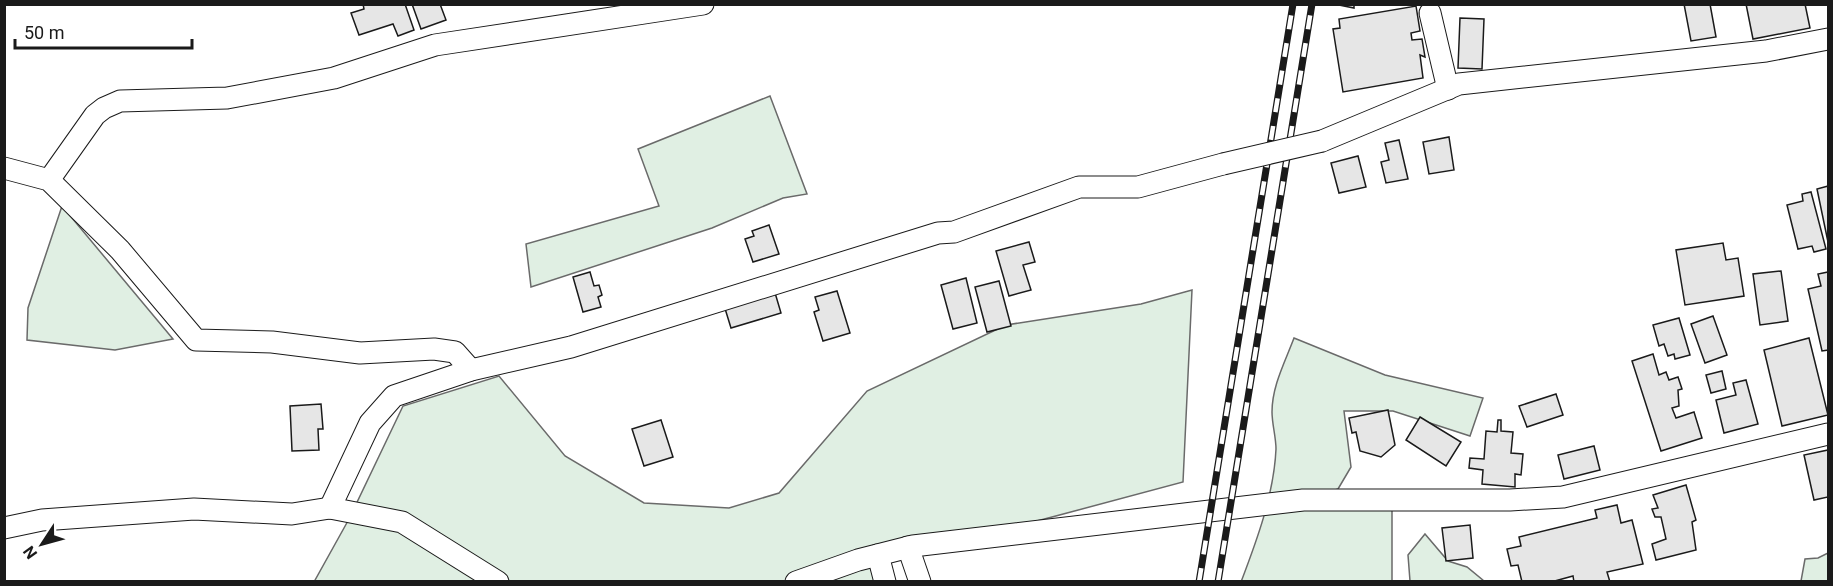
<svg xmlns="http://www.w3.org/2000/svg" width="1833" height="586" viewBox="0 0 1833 586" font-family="Roboto,sans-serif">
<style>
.green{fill:#e0efe3;stroke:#6a6a6a;stroke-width:1.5}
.building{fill:#e6e6e6;stroke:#1a1a1a;stroke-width:1.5}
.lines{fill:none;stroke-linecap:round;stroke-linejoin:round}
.minor-casing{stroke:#1a1a1a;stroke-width:23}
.minor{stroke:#fff;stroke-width:21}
.rail-casing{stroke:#1a1a1a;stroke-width:7}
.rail{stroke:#fff;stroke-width:4.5;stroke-dasharray:14;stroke-linecap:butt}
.minor-bridge-casing{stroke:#1a1a1a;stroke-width:23;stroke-linecap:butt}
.minor-bridge{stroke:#fff;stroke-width:21}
</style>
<rect width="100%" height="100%" fill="#fff"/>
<g class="green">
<path d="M 770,96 L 807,194 L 783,198 L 712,228 L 531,287 L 526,244 L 659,206 L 638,149 Z"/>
<path d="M 62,206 L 173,339 L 115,350 L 27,340 L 28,308 Z"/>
<path d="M 1192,290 L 1183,482 L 966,540 L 894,551 L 880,581 L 314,582 L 349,519 L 403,406 L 499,376 L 565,456 L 644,503 L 729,508 L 779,493 L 867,391 L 1006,325 L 1141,304 Z"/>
<path d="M 1294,338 L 1385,375 L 1483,398 L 1470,436 L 1393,411 L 1344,411 L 1351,467 L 1338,489 L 1304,500 L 1392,500 L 1392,581 L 1241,582 C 1257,540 1274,494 1276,449 C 1276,437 1272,424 1272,412 C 1272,386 1285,362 1294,338 Z"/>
<path d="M 1425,534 L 1448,561 L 1467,567 L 1484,581 L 1410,581 L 1408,555 Z"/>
<path d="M 1828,553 L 1828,581 L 1801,581 L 1805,559 L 1818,558 Z"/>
</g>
<g class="building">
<path d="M 363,4 L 405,4 L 414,30 L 398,36 L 393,24 L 359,35 L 351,13 L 364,9 Z"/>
<path d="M 412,4 L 440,4 L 446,20 L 421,29 Z"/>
<path d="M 1334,4 L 1354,4 L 1354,8 Z"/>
<path d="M 1684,4 L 1710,4 L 1716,37 L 1691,41 Z"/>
<path d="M 1746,4 L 1805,4 L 1810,28 L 1753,39 Z"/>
<path d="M 1416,6 L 1420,31 L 1411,33 L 1412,40 L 1422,39 L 1425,57 L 1420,55 L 1423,78 L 1343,92 L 1333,29 L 1340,28 L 1339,19 Z"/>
<path d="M 1460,18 L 1484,19 L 1482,69 L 1458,68 Z"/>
<path d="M 1449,137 L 1454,170 L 1429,174 L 1423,142 Z"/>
<path d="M 1399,140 L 1408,179 L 1386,183 L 1381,162 L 1389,160 L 1385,143 Z"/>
<path d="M 1358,156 L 1366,187 L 1339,193 L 1331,163 Z"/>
<path d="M 1828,186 L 1828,242 L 1817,189 Z"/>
<path d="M 1811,192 L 1826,249 L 1814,252 L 1812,246 L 1798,249 L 1787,205 L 1803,201 L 1802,194 Z"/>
<path d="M 769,225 L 779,254 L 753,262 L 745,239 L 754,236 L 752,231 Z"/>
<path d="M 1029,242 L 1035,262 L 1023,265 L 1031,290 L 1009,296 L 996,251 Z"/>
<path d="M 1723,243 L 1726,260 L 1738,258 L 1744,296 L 1685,305 L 1676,250 Z"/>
<path d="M 1781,271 L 1788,321 L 1760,325 L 1753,274 Z"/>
<path d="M 590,272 L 594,286 L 599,285 L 602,295 L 598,297 L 601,307 L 583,312 L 573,277 Z"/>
<path d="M 1828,272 L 1828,350 L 1822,351 L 1808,289 L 1821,286 L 1818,274 Z"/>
<path d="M 966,278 L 977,323 L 953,329 L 941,285 Z"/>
<path d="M 999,281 L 1011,326 L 987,332 L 975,287 Z"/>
<path d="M 773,286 L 781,313 L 731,328 L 723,302 Z"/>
<path d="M 837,291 L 850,333 L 823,341 L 814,312 L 819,310 L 815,297 Z"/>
<path d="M 1713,316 L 1727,355 L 1705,363 L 1691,324 Z"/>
<path d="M 1679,318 L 1690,355 L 1675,359 L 1674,354 L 1668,356 L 1664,344 L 1659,346 L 1653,325 Z"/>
<path d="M 1809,338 L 1828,415 L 1782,426 L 1764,350 Z"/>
<path d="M 1653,354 L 1659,375 L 1666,372 L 1669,380 L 1678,377 L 1682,389 L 1678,390 L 1679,406 L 1672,408 L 1676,418 L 1694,412 L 1702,438 L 1661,451 L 1632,361 Z"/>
<path d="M 1722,371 L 1726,389 L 1711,393 L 1706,375 Z"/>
<path d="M 1746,380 L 1758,424 L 1724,433 L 1716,400 L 1736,395 L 1733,383 Z"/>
<path d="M 1556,394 L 1563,415 L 1527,427 L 1519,406 Z"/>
<path d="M 321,404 L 323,429 L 318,429 L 319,450 L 292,451 L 290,406 Z"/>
<path d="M 1388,410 L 1395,445 L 1381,457 L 1360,451 L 1356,432 L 1352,433 L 1349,418 Z"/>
<path d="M 1420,417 L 1461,442 L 1446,466 L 1406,440 Z"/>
<path d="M 661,420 L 673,457 L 644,466 L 632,429 Z"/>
<path d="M 1498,420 L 1501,420 L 1501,431 L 1513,432 L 1511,453 L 1523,454 L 1521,475 L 1515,474 L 1515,487 L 1482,484 L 1483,470 L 1469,468 L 1470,458 L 1484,459 L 1486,431 L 1497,432 Z"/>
<path d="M 1594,446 L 1600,470 L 1564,479 L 1558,455 Z"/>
<path d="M 1828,450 L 1828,497 L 1814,500 L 1804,455 Z"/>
<path d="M 1686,485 L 1696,520 L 1692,522 L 1696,550 L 1656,560 L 1652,544 L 1666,539 L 1661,517 L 1655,517 L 1652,509 L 1658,508 L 1653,495 Z"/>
<path d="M 1617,505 L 1621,523 L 1632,520 L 1643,564 L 1607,572 L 1610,582 L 1574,582 L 1573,576 L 1551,582 L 1522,582 L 1518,565 L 1511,566 L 1507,549 L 1521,546 L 1519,537 L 1597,518 L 1595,510 Z"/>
<path d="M 1470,525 L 1473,558 L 1446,561 L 1442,528 Z"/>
</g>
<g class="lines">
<g class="minor-casing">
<g id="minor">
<path d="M 1430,13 L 1448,89"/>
<path d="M 1322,141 L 1459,84 L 1766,51 L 1828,39"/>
<path d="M 4,168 L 49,180 L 120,250 L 196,340 L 272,342 L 360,353 L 434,349 L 455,352 L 471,370"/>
<path d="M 49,180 L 95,115 L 104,108 L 120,101 L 227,98 L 334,78 L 435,45 L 703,4"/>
<path d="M 330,508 L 370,423 L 394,396 L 471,370 L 571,347 L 938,233 L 954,232 L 1079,187 L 1138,187 L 1223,164"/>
<path d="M 4,528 L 42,520 L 194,509 L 292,514 L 330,508 L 402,522 L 498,582"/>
<path d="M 908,547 L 920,582"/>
<path d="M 878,555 L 885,582"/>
<path d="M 796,582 L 858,560 L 913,546 L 1303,500 L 1510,500 L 1563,497 L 1828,434"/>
</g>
</g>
<use href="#minor" class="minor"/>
<g class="rail-casing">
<g id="rail">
<path d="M 1199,582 L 1293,4"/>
<path d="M 1218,582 L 1312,4"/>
</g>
</g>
<use href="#rail" class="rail"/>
<g class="minor-bridge-casing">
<path id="minor-bridge" d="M 1223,164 L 1322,141"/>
</g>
<use href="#minor-bridge" class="minor-bridge"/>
</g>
<rect width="1833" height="586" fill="none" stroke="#1a1a1a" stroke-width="12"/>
<g transform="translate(42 544) rotate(234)" stroke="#ffffff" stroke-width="4.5" paint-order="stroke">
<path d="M0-4.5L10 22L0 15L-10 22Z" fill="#1a1a1a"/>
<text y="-9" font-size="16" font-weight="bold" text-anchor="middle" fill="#1a1a1a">N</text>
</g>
<path d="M15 39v9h177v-9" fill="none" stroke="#1a1a1a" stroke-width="3"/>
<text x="24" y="39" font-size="18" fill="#1a1a1a" stroke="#ffffff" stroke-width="4.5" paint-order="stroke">50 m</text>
</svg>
